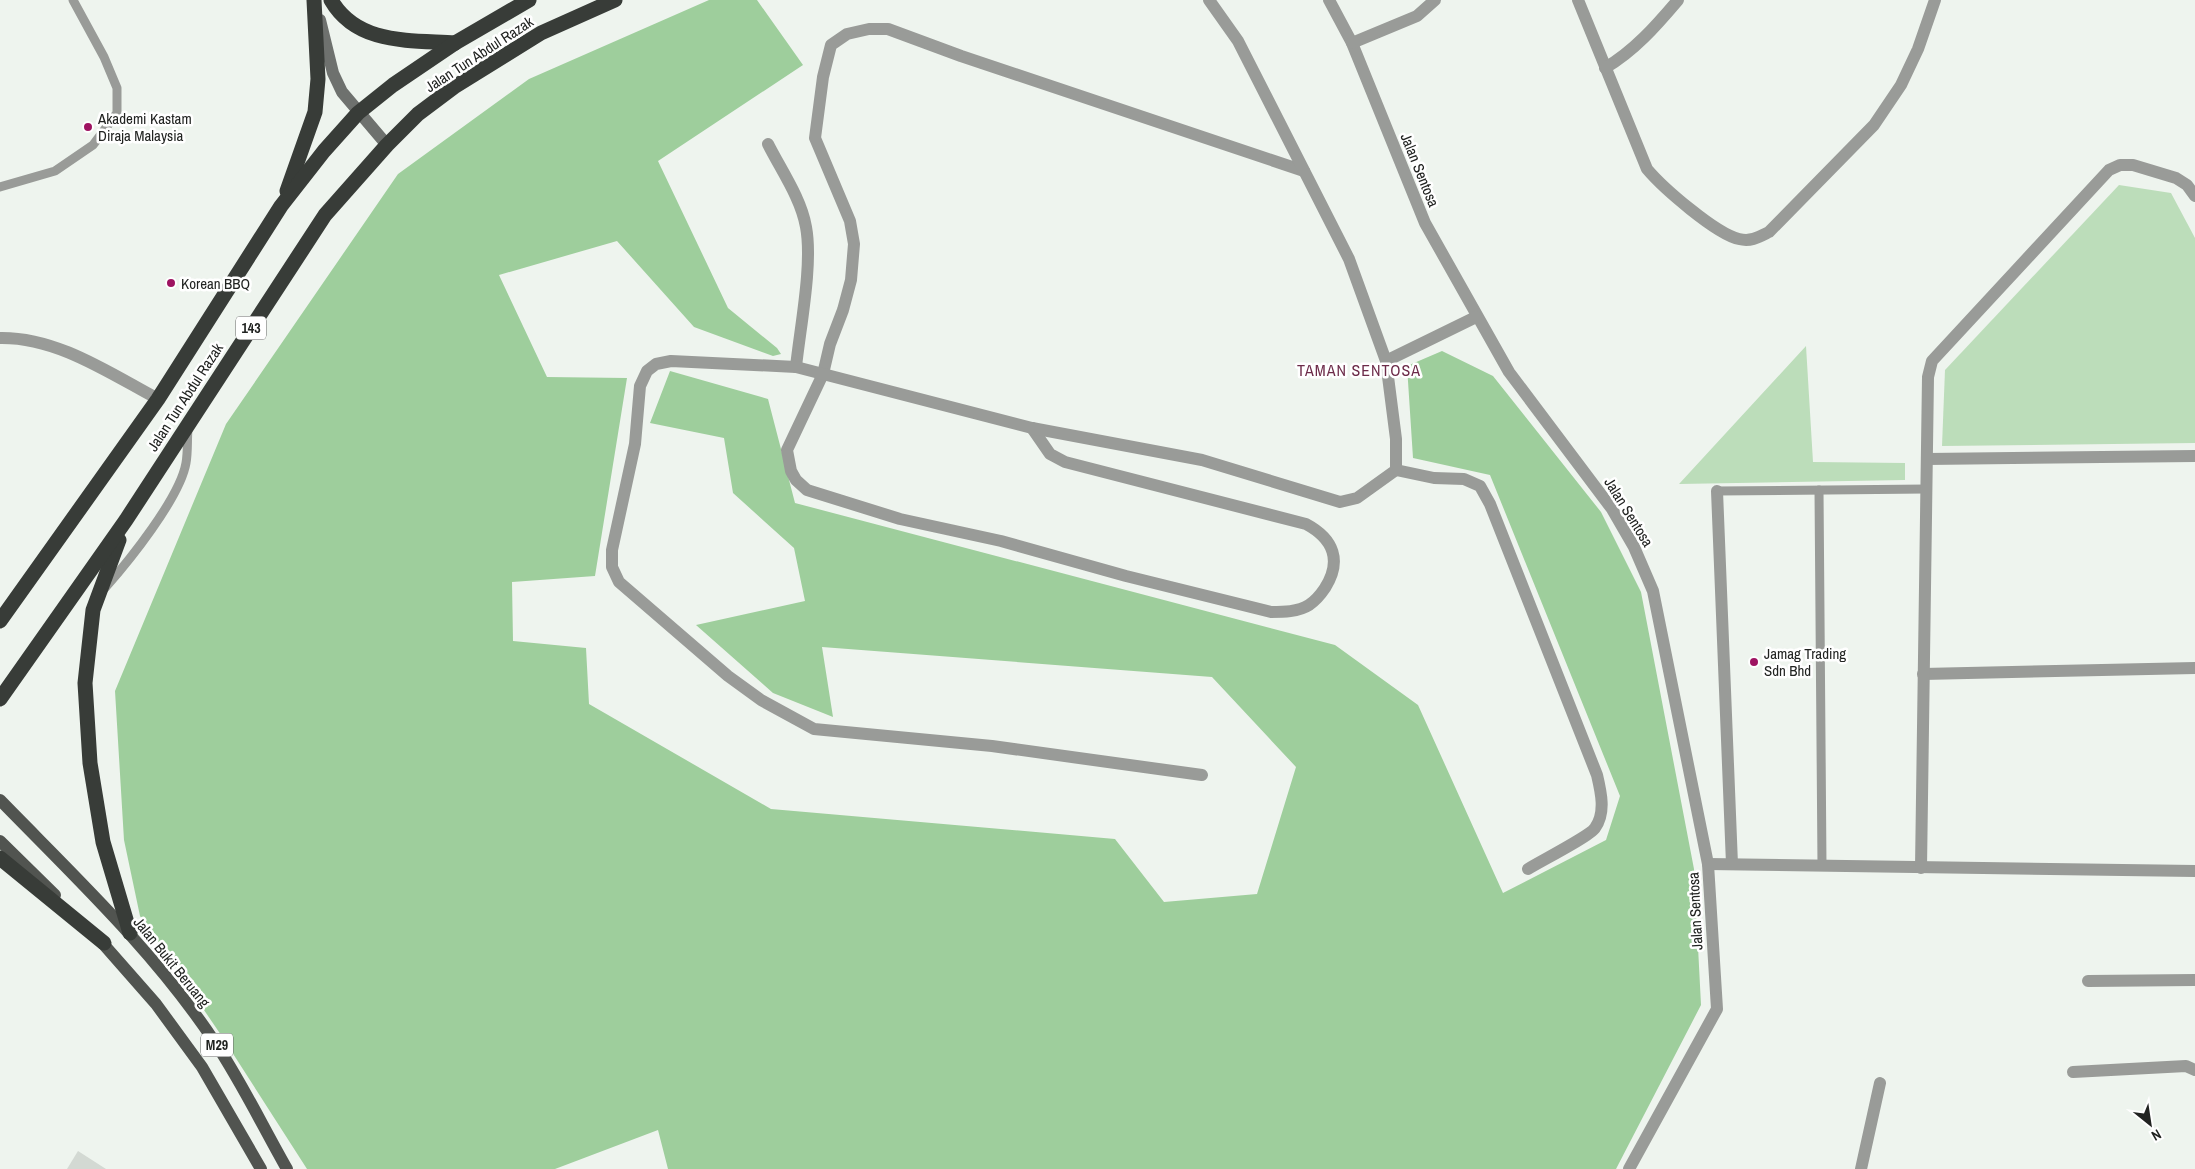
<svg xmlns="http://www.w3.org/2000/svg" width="2195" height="1169" viewBox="0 0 2195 1169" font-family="'Archivo Narrow',sans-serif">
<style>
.green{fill:#bcddba}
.forest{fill:#9ece9c}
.building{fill:#d3d9d3}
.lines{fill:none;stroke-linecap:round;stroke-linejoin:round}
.lane{stroke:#999b98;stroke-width:9}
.street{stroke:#999b98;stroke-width:12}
.secondary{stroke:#6e716e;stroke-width:12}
.primary{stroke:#515450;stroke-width:12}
.highway{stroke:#383c38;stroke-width:15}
.poi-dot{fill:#9e1361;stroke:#fff;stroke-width:2}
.labels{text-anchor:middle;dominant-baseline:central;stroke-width:5;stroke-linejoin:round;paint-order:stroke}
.shield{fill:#fff;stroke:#646564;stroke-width:1}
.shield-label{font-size:14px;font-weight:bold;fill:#212321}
.street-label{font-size:15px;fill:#212321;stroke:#fff}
.poi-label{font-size:15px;fill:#212321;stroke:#fff;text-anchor:start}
.neighbourhood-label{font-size:16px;letter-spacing:1px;fill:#6c2b49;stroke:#fff}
</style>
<rect width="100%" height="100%" fill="#eef4ee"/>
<g class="green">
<path d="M 2119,185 L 2171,193 L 2195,238 L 2195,443 L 1942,446 L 1945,370 Z"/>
<path d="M 1806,346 L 1813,462 L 1905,463 L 1905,480 L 1679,484 Z"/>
</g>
<path class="forest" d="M 709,0 L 757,0 L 803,65 L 658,161 L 728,308 L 777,348 L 781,354 L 773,356 L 694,327 L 617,241 L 499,275 L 547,377 L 627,378 L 595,576 L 512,582 L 513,641 L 586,648 L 589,704 L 771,809 L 1115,839 L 1164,902 L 1257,894 L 1296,767 L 1212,677 L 822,647 L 833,717 L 773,693 L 696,625 L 805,601 L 794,548 L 733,493 L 724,438 L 650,423 L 670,371 L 768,399 L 795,503 L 1335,645 L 1418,705 L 1503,893 L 1606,840 L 1620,796 L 1490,475 L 1413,458 L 1407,366 L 1442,351 L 1493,376 L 1601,512 L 1641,592 L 1694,869 L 1701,1005 L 1616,1169 L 668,1169 L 658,1130 L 555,1169 L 307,1169 L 221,1035 L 140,916 L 124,840 L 115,691 L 226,424 L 398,174 L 529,79 Z"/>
<path class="building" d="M 78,1151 L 106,1169 L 67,1169 Z"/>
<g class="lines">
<g class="lane">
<path d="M 0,187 L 55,171 L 93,145 L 117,113 L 117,88 L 104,57 L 73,0"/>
<path d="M 1819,490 L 1822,866"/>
<path d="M 1717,491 L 1926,489"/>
<path d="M 105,588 C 128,562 180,498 186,463 C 188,452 187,440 188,429"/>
</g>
<g class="street">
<path d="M 1329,0 L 1352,43 L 1425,223 L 1509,372 L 1612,509 L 1634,547 L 1653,591 L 1708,864 L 1717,1009 L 1629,1169"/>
<path d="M 1578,0 L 1647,169 C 1663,188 1716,234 1739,239 C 1751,242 1759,237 1769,232 L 1874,125 L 1901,85 L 1918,49 L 1935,0"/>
<path d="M 1352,43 L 1417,16 L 1435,0"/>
<path d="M 1605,68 C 1634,51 1656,26 1678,0"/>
<path d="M 768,144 C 781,170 801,198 806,227 C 813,264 800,328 796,367"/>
<path d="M 0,338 C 57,337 109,373 158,399"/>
<path d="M 1386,361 L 1476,317"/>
<path d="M 1032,428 L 1050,454 L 1065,462 L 1306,524 C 1334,539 1342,561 1325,588 C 1321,594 1315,601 1309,605 C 1298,612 1283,612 1271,612 L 1126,576 L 1001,541 L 900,519 L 807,490 L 796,480 L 791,471 L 787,450 L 823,374 L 830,344 L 843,310 L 851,280 L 854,244 L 850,221 L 815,138 L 823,77 L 831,45 L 847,34 L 869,29 L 888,29 L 961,56 L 1304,171"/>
<path d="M 1927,459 L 2195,456"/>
<path d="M 1396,470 L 1434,478 L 1464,479 L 1480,486 L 1490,504 L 1597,775 C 1601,792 1606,813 1595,828 C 1590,836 1539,862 1528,869"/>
<path d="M 1717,491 L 1732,864"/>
<path d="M 1923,674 L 2195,668"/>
<path d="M 1202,775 L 992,746 L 814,729 L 761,700 L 728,676 L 619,582 L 612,567 L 612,550 L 635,444 L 640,386 L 647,371 L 656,364 L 671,361 L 796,367 L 1032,428 L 1202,460 L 1340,502 L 1357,498 L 1396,470 L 1396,439 L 1386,361 L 1349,259 L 1238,41 L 1209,0"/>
<path d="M 1708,864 L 2195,871"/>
<path d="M 1921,868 L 1928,377 L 1932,361 L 2109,170 L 2120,165 L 2133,165 L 2176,178 L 2187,185 L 2195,196"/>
<path d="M 2088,981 L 2195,980"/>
<path d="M 2073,1072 L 2186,1066 L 2195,1070"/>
<path d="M 1861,1169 L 1880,1083"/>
</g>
<path class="secondary" d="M 320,20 L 333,73 L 342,92 L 387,145"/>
<g class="primary">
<path d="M 0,800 C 75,877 154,951 214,1041 C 241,1081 263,1127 287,1169"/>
<path d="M 0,841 L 55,895"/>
<path d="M 98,938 L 156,1004 L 202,1067 L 261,1169"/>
</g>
<g class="highway">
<path d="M 331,0 C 357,45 410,40 455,43"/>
<path d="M 287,191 L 315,112 L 318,79 L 314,0"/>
<path d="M 119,540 L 93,610 L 85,683 L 90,763 L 103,842 L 130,933"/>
<path d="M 0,621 L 158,399 L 281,206 L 324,151 L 358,113 L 393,85 L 455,43 L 529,0"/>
<path d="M 0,699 L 126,520 L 325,215 L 387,145 L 418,114 L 454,87 L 541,33 L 615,0"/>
<path d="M 0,858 L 104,943"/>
</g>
</g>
<g class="poi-dot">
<circle cx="88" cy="127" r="5"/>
<circle cx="171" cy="283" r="5"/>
<circle cx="1754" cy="662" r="5"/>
</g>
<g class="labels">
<g class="shield">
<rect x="236" y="316.5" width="30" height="23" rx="4"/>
<rect x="201" y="1033.5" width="32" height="23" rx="4"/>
</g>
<g class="shield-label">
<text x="251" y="328">143</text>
<text x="217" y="1045">M29</text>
</g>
<g class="street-label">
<text transform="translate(479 54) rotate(-33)">Jalan Tun Abdul Razak</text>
<text transform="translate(1420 170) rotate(68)">Jalan Sentosa</text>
<text transform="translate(185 397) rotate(-57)">Jalan Tun Abdul Razak</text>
<text transform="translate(1629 512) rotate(58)">Jalan Sentosa</text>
<text transform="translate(1695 911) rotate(-93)">Jalan Sentosa</text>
<text transform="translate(172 962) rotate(51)">Jalan Bukit Beruang</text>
</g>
<g class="poi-label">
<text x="98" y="118">Akademi Kastam<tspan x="98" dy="17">Diraja Malaysia</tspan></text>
<text x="181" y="283">Korean BBQ</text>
<text x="1764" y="653">Jamag Trading<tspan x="1764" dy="17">Sdn Bhd</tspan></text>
</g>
<g class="neighbourhood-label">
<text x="1359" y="370">TAMAN SENTOSA</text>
</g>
</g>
<g transform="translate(2150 1124) rotate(150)" stroke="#ffffff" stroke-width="4" paint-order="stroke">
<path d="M0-4L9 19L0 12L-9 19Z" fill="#212321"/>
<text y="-8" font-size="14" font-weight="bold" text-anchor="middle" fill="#212321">N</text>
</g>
</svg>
